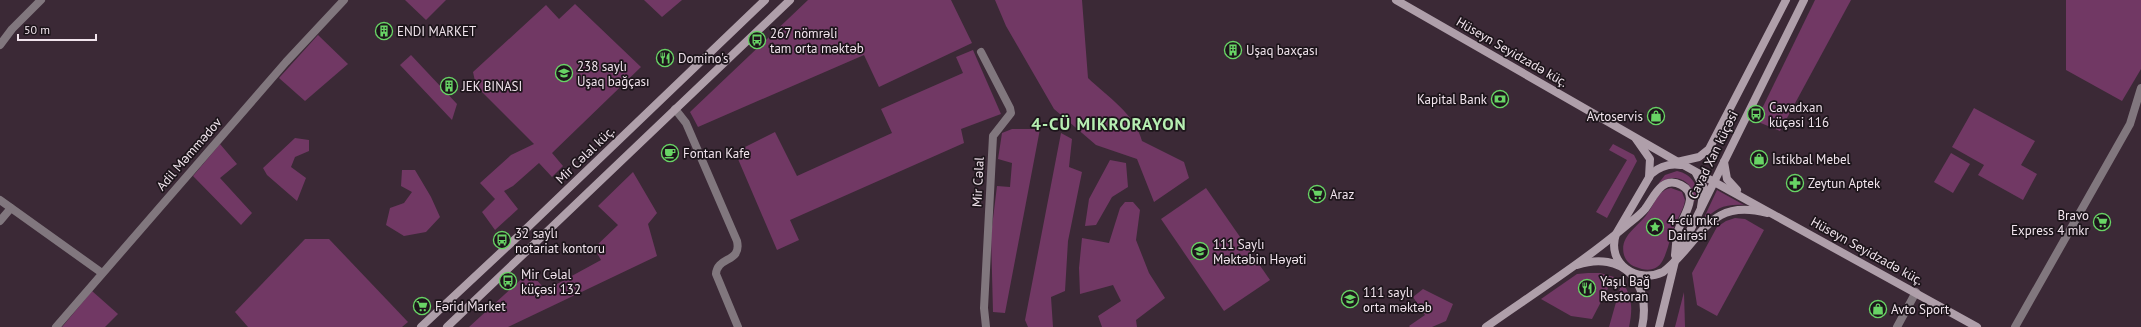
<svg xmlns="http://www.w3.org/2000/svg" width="2141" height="327" viewBox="0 0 2141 327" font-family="'PT Sans',sans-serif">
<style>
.green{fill:#713864}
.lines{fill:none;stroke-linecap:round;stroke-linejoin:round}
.street{stroke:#81777e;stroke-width:8}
.secondary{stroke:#af9faa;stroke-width:8}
.labels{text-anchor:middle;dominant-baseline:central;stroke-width:3.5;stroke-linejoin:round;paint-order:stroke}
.poi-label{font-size:13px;fill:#f1e4ed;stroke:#1d151b;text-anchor:start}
.street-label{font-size:13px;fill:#f1e4ed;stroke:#1d151b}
.district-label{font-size:17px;font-weight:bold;letter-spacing:1px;fill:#b7efb2;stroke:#1d151b}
</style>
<rect width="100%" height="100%" fill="#3b2936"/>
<g class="green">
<path d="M 405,0 L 446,0 L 426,20 Z"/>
<path d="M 644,0 L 682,0 L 662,17 Z"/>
<path d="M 808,0 L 951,0 L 972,43 L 879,87 L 864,55 L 698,127 L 690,112 Z"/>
<path d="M 995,0 L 1082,0 L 1088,78 C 1107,96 1135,114 1142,141 L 1184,162 L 1189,178 L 1154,202 L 1137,159 L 1096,145 L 1054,109 L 1006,26 Z"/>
<path d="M 1815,0 L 1851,0 L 1780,131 L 1756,121 Z"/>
<path d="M 2066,0 L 2141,0 L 2141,69 L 2122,101 L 2066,70 Z"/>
<path d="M 575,4 L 641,67 L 552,153 L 563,166 L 552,177 L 539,163 L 513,186 L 504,191 L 518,209 L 495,230 L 482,212 L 495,199 L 480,183 L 511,155 L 534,144 L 476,86 L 473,72 L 546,5 L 559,19 Z"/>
<path d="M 318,35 L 348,64 L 305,101 L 279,78 Z"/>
<path d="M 973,50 L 1001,114 L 961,129 L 964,143 L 790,220 L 799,240 L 777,250 L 735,152 L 775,132 L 797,176 L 892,133 L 881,109 L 963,73 L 956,57 Z"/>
<path d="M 411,55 L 457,104 L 452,120 L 400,65 Z"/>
<path d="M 1974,108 L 2035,141 L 2021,165 L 2037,174 L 2023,200 L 1978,175 L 1984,165 L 1952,147 Z"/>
<path d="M 1012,129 L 1040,129 L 1005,313 L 993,312 L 991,235 L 997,186 L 1010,187 L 1012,163 L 998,159 L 1002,133 Z"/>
<path d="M 1061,133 L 1072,139 L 1069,167 L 1082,172 L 1068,241 L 1065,291 L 1051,297 L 1053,327 L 1028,327 L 1025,320 Z"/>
<path d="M 295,138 L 309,140 L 309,151 L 295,157 L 291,167 L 306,178 L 297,201 L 267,175 L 263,168 Z"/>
<path d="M 220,144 L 237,164 L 220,178 L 252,213 L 241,225 L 193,176 Z"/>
<path d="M 1613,144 L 1634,155 L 1637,161 L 1607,218 L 1596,212 L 1627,160 L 1609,150 Z"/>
<path d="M 1951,153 L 1970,164 L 1953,193 L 1934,182 Z"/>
<path d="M 1110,160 L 1126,163 L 1128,187 L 1112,197 L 1096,225 L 1085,226 L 1089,199 Z"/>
<path d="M 402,170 L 415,170 L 431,197 L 440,217 L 426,232 L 404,236 L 386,225 L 390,208 L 404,203 L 412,192 L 401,186 Z"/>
<path d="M 1677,171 C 1692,174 1701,187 1694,202 C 1695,180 1674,171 1658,184 L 1665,175 Z"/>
<path d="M 633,172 L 657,213 L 648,224 L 657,256 L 508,327 L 469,327 L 529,272 L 546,290 L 601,260 L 594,248 L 618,225 L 598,206 Z"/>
<path d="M 1206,188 L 1270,280 L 1224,311 L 1161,219 Z"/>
<path d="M 1671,188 L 1682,192 L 1685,200 C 1684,209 1679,215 1676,223 C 1670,234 1667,261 1657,267 C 1651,271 1643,270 1636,267 C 1630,265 1626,261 1624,255 C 1619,236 1638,227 1647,214 C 1654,205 1658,190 1671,188 Z"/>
<path d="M 1717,190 L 1744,205 C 1724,204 1716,208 1702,222 Z"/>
<path d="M 1125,202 L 1133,202 L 1140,210 L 1136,240 L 1149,273 L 1165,298 L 1136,320 L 1137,327 L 1102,327 L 1098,316 L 1121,301 L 1113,285 L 1080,294 L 1079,268 L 1082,238 L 1109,243 L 1120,208 Z"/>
<path d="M 1735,218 L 1745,219 L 1764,230 L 1717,316 L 1697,305 L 1692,273 L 1717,227 L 1726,221 Z"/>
<path d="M 305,239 L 329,239 L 408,322 L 402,327 L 248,327 L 235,312 Z"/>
<path d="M 1588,273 L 1600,273 L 1614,277 L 1592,319 L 1571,316 L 1541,299 L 1577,274 Z"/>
<path d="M 1622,281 C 1632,297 1633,308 1629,327 L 1609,327 Z"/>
<path d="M 1423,289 L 1453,304 L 1446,321 L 1432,327 L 1410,327 L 1409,326 L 1425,315 L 1413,297 Z"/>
<path d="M 92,291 L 118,314 L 105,327 L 62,327 Z"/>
<path d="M 1684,292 L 1685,327 L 1675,327 Z"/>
</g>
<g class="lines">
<g class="street">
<path d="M 0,45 L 12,29 L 41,0"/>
<path d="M 981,52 L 1010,108 L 1011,113 L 993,136 L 984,308 L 986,327"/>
<path d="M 675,109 L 686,123 L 737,241 C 742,263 717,256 716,274 L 738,327"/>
<path d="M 0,200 L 102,273"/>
<path d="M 0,221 L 11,208"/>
<path d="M 56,327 L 286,62 L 344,0"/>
<path d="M 1897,327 L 1916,292"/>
<path d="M 2015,327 L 2130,124 L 2141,88"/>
</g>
<g class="secondary">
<path d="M 1396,0 L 1678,162 L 1977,327"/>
<path d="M 1636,139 L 1650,159 L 1649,177"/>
<path d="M 1677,162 L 1699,157 L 1709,149 L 1786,0"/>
<path d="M 1724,162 L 1727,179 L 1737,190"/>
<path d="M 1681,165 C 1669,163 1660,166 1651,174 L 1616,234 C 1606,264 1637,284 1663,272 C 1702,242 1707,197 1767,213"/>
<path d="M 1696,173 L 1704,188 L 1701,207"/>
<path d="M 1577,265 C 1622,250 1652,282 1642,327"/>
<path d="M 421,327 L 527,228 L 765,0"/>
<path d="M 447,327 L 790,0"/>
<path d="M 1486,327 C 1533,294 1583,262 1627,225 C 1633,220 1640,215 1645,209 C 1654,197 1662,175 1681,185 C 1701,195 1682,217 1678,231 C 1676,238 1676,247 1675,255"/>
<path d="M 1659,327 L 1675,261 L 1804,0"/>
</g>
</g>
<defs>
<g id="building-ring" transform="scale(0.9)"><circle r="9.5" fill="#1d151b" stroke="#68d465" stroke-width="1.5"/><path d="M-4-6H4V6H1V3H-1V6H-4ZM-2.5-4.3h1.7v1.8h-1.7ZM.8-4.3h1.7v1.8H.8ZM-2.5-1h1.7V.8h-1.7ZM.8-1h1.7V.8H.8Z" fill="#68d465"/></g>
<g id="bus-ring" transform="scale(0.9)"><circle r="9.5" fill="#1d151b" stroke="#68d465" stroke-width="1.5"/><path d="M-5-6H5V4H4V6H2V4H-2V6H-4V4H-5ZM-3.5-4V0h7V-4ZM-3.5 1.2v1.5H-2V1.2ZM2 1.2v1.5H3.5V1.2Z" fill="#68d465"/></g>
<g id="restaurant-ring" transform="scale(0.9)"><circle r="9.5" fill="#1d151b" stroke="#68d465" stroke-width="1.5"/><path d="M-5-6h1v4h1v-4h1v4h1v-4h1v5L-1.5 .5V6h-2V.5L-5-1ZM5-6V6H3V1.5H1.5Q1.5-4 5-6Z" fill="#68d465"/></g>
<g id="school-ring" transform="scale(0.9)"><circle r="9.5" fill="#1d151b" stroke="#68d465" stroke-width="1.5"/><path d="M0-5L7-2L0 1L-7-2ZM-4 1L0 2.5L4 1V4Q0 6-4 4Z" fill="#68d465"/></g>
<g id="bank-ring" transform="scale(0.9)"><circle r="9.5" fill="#1d151b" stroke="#68d465" stroke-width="1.5"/><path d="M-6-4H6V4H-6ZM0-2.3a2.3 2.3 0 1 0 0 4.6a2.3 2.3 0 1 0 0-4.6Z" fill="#68d465"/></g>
<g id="shop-ring" transform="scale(0.9)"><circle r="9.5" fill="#1d151b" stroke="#68d465" stroke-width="1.5"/><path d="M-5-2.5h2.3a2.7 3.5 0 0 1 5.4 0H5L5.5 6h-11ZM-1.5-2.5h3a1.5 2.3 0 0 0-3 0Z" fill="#68d465"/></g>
<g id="cafe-ring" transform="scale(0.9)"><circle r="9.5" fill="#1d151b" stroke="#68d465" stroke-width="1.5"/><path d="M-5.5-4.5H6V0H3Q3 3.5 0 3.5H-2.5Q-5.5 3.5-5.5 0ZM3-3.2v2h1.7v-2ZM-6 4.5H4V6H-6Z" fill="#68d465"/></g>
<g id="pharmacy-ring" transform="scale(0.9)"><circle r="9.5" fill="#1d151b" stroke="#68d465" stroke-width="1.5"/><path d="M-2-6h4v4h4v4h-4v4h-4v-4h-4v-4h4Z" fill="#68d465"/></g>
<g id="supermarket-ring" transform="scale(0.9)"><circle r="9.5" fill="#1d151b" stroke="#68d465" stroke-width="1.5"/><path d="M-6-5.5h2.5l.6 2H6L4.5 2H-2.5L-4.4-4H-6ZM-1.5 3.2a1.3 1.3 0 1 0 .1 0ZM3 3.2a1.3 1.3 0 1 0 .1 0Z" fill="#68d465"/></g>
<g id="sight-ring" transform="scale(0.9)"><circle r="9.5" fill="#1d151b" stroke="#68d465" stroke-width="1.5"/><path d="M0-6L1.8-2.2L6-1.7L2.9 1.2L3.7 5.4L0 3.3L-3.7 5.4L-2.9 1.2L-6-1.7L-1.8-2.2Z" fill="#68d465"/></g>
</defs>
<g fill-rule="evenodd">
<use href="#building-ring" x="384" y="31"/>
<use href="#bus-ring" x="757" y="40"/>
<use href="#building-ring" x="1233" y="50"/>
<use href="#restaurant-ring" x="665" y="58"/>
<use href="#school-ring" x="564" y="73"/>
<use href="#building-ring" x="449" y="86"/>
<use href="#bank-ring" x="1500" y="99"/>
<use href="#bus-ring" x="1756" y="114"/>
<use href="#shop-ring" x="1656" y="116"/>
<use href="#cafe-ring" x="670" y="153"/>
<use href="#shop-ring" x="1759" y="159"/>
<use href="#pharmacy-ring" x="1795" y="183"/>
<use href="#supermarket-ring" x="1317" y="194"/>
<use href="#supermarket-ring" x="2102" y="222"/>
<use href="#sight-ring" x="1655" y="227"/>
<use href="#bus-ring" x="502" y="240"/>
<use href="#school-ring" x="1200" y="251"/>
<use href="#bus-ring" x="508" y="281"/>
<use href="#restaurant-ring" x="1587" y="288"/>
<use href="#school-ring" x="1350" y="299"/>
<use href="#supermarket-ring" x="422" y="306"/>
<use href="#shop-ring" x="1878" y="309"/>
</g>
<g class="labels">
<g class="poi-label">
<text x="397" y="31">ENDI MARKET</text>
<text x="770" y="33">267 nömrəli<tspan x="770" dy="15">tam orta məktəb</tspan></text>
<text x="1246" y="50">Uşaq baxçası</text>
<text x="678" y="58">Domino's</text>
<text x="577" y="66">238 saylı<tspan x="577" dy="15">Uşaq bağçası</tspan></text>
<text x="462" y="86">JEK BINASI</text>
<text x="1487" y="99" text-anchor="end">Kapital Bank</text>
<text x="1769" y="107">Cavadxan<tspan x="1769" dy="15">küçəsi 116</tspan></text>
<text x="1643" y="116" text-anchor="end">Avtoservis</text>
<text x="683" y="153">Fontan Kafe</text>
<text x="1772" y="159">İstikbal Mebel</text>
<text x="1808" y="183">Zeytun Aptek</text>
<text x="1330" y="194">Araz</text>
<text x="2089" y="215" text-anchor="end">Bravo<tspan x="2089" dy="15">Express 4 mkr</tspan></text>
<text x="1668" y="220">4-cü mkr.<tspan x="1668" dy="15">Dairəsi</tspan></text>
<text x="515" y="233">32 saylı<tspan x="515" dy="15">notariat kontoru</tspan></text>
<text x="1213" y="244">111 Saylı<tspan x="1213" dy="15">Məktəbin Həyəti</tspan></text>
<text x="521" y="274">Mir Cəlal<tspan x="521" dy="15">küçəsi 132</tspan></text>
<text x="1600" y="281">Yaşıl Bağ<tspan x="1600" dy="15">Restoran</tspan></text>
<text x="1363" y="292">111 saylı<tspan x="1363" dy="15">orta məktəb</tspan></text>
<text x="435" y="306">Fərid Market</text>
<text x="1891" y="309">Avto Sport</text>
</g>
<g class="street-label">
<text transform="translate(1512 52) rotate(30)">Hüseyn Seyidzadə küç.</text>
<text transform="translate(189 154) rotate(-49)">Adil Məmmədov</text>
<text transform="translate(585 155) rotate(-44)">Mir Cəlal küç.</text>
<text transform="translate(1713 155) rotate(-64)">Cavad Xan küçəsi</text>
<text transform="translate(978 182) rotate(-87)">Mir Cəlal</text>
<text transform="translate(1867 251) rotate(29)">Hüseyn Seyidzadə küç.</text>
</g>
<g class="district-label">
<text x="1109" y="124">4-CÜ MIKRORAYON</text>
</g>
</g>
<path d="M18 34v6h78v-6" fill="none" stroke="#f1e4ed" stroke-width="2"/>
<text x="24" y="34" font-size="12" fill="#f1e4ed" stroke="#1d151b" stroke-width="3" paint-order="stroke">50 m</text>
</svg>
